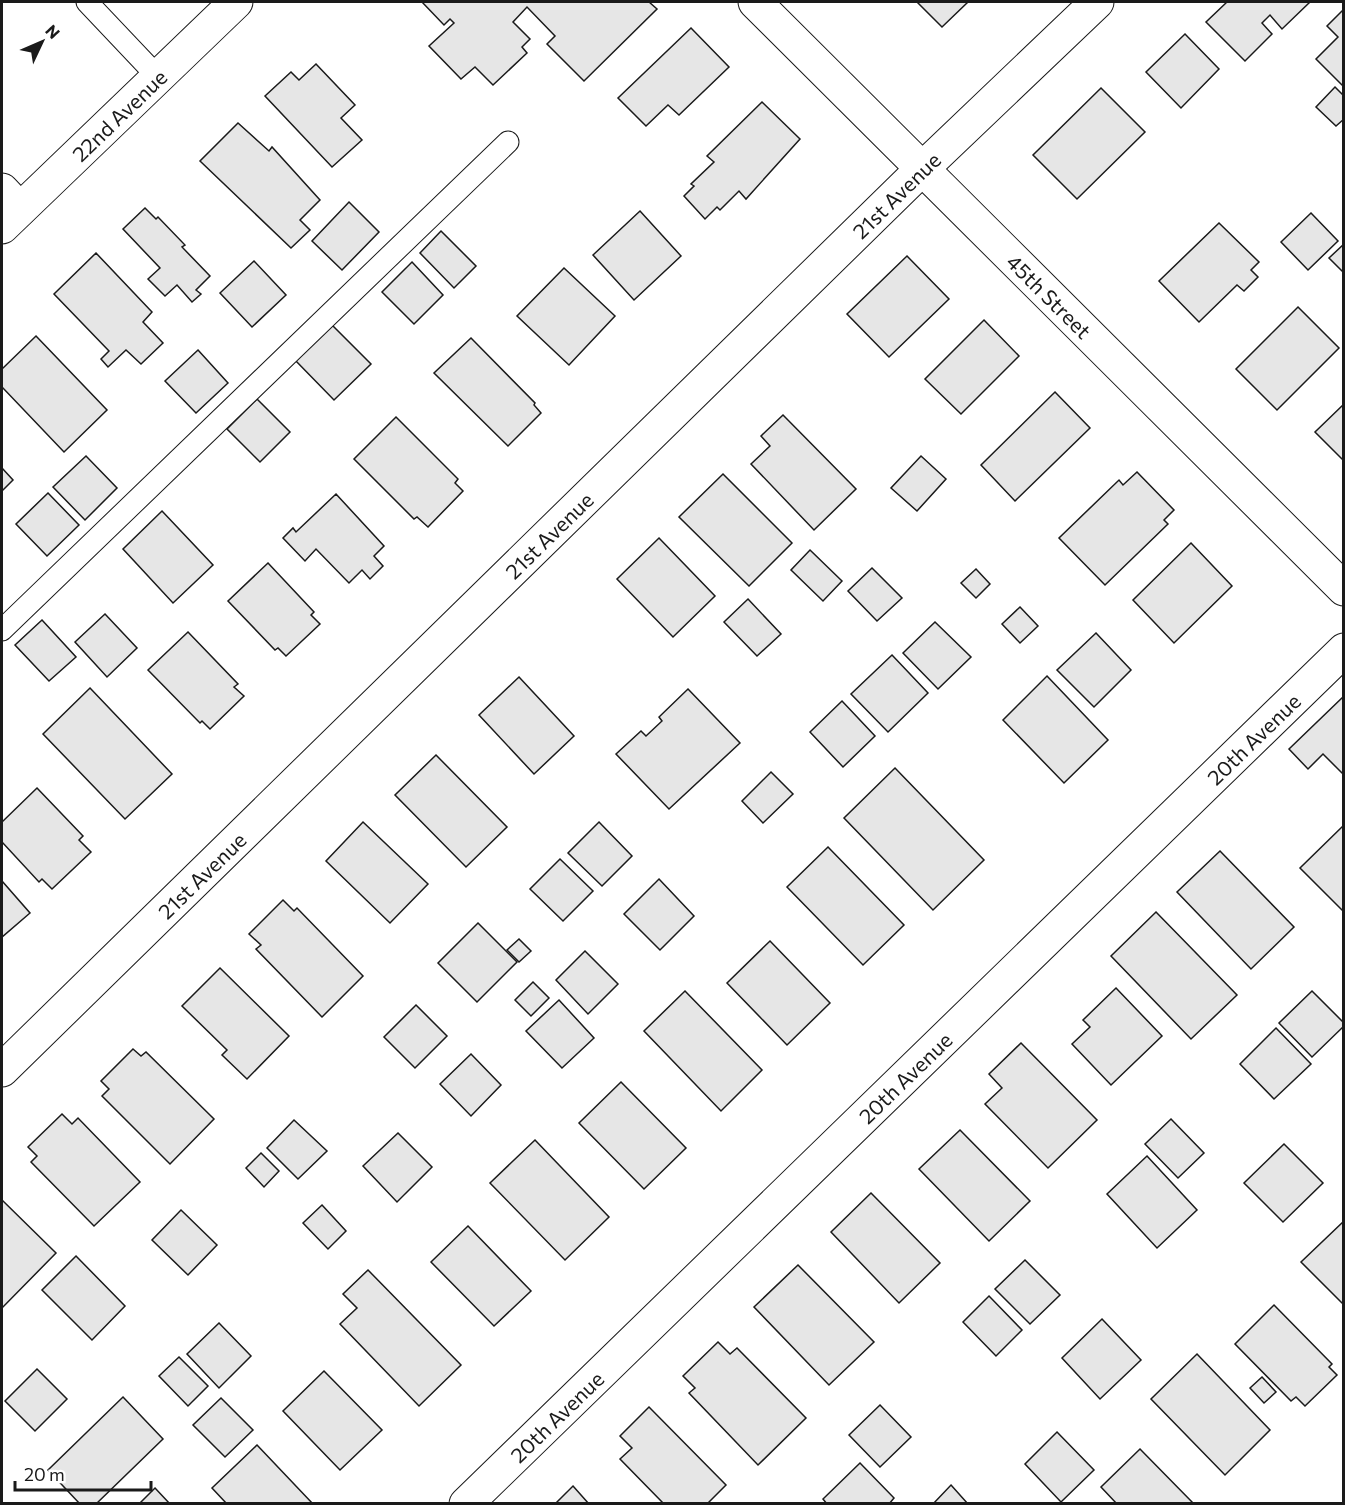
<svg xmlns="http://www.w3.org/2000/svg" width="1345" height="1505" viewBox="0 0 1345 1505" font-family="Commissioner,sans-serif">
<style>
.building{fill:#e6e6e6;stroke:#1a1a1a;stroke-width:1.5}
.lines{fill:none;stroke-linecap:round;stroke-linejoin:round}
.service-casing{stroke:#1a1a1a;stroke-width:23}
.minor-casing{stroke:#1a1a1a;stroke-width:35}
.tertiary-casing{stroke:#1a1a1a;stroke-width:35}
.service{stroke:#fff;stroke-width:21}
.minor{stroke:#fff;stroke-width:33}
.tertiary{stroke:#fff;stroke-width:33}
.labels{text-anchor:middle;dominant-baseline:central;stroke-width:4.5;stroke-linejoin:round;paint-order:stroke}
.street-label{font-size:21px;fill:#1a1a1a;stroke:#fff}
</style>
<rect width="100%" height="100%" fill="#fff"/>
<g class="building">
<path d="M 422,2 L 649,2 L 657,9 L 584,81 L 547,44 L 555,36 L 527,7 L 513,22 L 530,39 L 522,47 L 527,53 L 493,85 L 475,67 L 461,79 L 429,46 L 454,23 L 450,19 L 444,25 Z"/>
<path d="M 917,2 L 968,2 L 942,27 Z"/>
<path d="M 1227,2 L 1310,2 L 1282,29 L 1270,15 L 1262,23 L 1272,34 L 1245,61 L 1206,22 Z"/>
<path d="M 1344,9 L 1344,87 L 1316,59 L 1338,37 L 1327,26 Z"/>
<path d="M 691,28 L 729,67 L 679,115 L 668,105 L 646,126 L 618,98 Z"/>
<path d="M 1185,34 L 1219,69 L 1181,108 L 1146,72 Z"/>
<path d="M 316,64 L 355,105 L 341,118 L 362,140 L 332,167 L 265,96 L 291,72 L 299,80 Z"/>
<path d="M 1335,87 L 1344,96 L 1344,119 L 1336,126 L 1316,107 Z"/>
<path d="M 1101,88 L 1145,132 L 1077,199 L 1033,155 Z"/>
<path d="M 762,102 L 800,139 L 746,199 L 739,191 L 720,210 L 717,207 L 705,219 L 684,196 L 694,186 L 691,184 L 714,162 L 707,156 Z"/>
<path d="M 238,123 L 269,151 L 272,147 L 320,200 L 300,220 L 310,230 L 291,248 L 200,161 Z"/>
<path d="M 349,202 L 379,232 L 342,270 L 312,241 Z"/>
<path d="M 145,208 L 156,219 L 158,217 L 185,245 L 182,247 L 210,276 L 196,290 L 201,294 L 192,302 L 177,285 L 165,296 L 148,279 L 160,268 L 123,229 Z"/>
<path d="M 640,211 L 681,256 L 634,300 L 593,255 Z"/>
<path d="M 1311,213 L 1338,241 L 1308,270 L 1281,242 Z"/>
<path d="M 1219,223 L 1259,262 L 1251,270 L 1258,277 L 1244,291 L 1237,285 L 1199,322 L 1159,281 Z"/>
<path d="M 441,231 L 476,266 L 454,288 L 420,253 Z"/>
<path d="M 1344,244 L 1344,273 L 1329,258 Z"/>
<path d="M 96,253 L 152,312 L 143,322 L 163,343 L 141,364 L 126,350 L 108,367 L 101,359 L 109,351 L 54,294 Z"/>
<path d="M 907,256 L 949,299 L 889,357 L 847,314 Z"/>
<path d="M 254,261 L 286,295 L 252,327 L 220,293 Z"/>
<path d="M 412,262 L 443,295 L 414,324 L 382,292 Z"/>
<path d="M 564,268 L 615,316 L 569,365 L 517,316 Z"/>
<path d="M 1298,307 L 1339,348 L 1277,410 L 1236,369 Z"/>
<path d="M 984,320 L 1019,356 L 961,414 L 925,379 Z"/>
<path d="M 331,324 L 371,364 L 334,400 L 295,360 Z"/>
<path d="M 36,336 L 107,410 L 64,452 L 2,387 L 2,369 Z"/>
<path d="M 471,338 L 535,403 L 534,405 L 541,413 L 508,446 L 434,373 Z"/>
<path d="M 198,350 L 228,383 L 196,413 L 165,381 Z"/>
<path d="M 1055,392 L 1090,428 L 1015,501 L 981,465 Z"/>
<path d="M 257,399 L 290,432 L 260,462 L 227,429 Z"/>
<path d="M 1344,404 L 1344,461 L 1315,432 Z"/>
<path d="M 783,415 L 856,489 L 814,530 L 751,464 L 770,446 L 761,436 Z"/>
<path d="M 396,417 L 458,479 L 455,483 L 463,491 L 428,527 L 417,517 L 414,519 L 354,459 Z"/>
<path d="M 86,456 L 117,488 L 85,520 L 53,487 Z"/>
<path d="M 921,456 L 946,479 L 917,511 L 891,488 Z"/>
<path d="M 2,468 L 13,480 L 2,491 Z"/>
<path d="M 1137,472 L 1174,510 L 1164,520 L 1168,524 L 1105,585 L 1059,538 L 1119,480 L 1123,485 Z"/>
<path d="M 723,474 L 792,543 L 749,586 L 679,517 Z"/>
<path d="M 48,493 L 79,525 L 47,556 L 16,524 Z"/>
<path d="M 336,494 L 384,546 L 374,556 L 383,566 L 370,579 L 362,570 L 349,583 L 316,549 L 305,561 L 283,538 L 293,528 L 296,532 Z"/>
<path d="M 162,511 L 213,565 L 173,603 L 123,549 Z"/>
<path d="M 659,538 L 715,596 L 673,637 L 617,579 Z"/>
<path d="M 1191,543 L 1232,586 L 1174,643 L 1133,600 Z"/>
<path d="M 810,550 L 842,581 L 823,601 L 791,570 Z"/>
<path d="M 268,563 L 314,612 L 311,615 L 320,624 L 286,656 L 278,648 L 275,650 L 228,601 Z"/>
<path d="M 872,568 L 902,598 L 877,621 L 848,591 Z"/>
<path d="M 976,569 L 990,584 L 976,598 L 961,583 Z"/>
<path d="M 748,599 L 781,634 L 757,656 L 724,622 Z"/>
<path d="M 1020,607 L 1038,626 L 1020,643 L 1002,624 Z"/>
<path d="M 105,614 L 137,648 L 107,677 L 75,642 Z"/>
<path d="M 42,620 L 76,657 L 49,681 L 15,645 Z"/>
<path d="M 935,622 L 971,657 L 938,689 L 903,653 Z"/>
<path d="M 188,632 L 238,684 L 234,687 L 244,696 L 210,729 L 202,721 L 200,723 L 148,670 Z"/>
<path d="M 1096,633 L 1131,670 L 1094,707 L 1057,670 Z"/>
<path d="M 892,655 L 928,693 L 888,732 L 851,694 Z"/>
<path d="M 1047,676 L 1108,740 L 1064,783 L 1003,720 Z"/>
<path d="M 519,677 L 574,736 L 534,774 L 479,715 Z"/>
<path d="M 90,688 L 172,774 L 125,819 L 43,734 Z"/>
<path d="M 688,689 L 740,743 L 669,809 L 616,754 L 641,731 L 646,736 L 662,721 L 659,717 Z"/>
<path d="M 1344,696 L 1344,775 L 1323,754 L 1308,769 L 1289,749 Z"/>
<path d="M 842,701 L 875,736 L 843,767 L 810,732 Z"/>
<path d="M 436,755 L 507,827 L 466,867 L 395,795 Z"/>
<path d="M 895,768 L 984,860 L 933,910 L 844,818 Z"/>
<path d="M 771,772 L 793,794 L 763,823 L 742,801 Z"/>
<path d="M 37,788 L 83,836 L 79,840 L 91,852 L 52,889 L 42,879 L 39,882 L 2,842 L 2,822 Z"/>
<path d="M 363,822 L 428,884 L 390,923 L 326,861 Z"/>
<path d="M 599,822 L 632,856 L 602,886 L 568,853 Z"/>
<path d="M 1344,825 L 1344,912 L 1300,868 Z"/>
<path d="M 828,847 L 904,925 L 863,965 L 787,887 Z"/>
<path d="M 1220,851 L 1294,927 L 1251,969 L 1177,892 Z"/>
<path d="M 560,859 L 593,891 L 563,921 L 530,889 Z"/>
<path d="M 659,879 L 694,916 L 660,950 L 624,914 Z"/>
<path d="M 2,881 L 30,913 L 2,937 Z"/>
<path d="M 283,900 L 294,911 L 297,908 L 363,976 L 322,1017 L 256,949 L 261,945 L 249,934 Z"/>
<path d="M 1156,912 L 1237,995 L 1191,1039 L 1111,956 Z"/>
<path d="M 478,923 L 517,962 L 477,1002 L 438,963 Z"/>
<path d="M 519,939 L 531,951 L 519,962 L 507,950 Z"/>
<path d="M 770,941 L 830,1003 L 787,1045 L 727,983 Z"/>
<path d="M 585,951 L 618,984 L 588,1014 L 556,980 Z"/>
<path d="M 220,968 L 289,1036 L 247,1079 L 222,1055 L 227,1050 L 182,1006 Z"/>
<path d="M 533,982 L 549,998 L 531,1016 L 515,1000 Z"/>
<path d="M 1116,988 L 1162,1036 L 1111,1085 L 1072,1044 L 1090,1027 L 1083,1020 Z"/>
<path d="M 685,991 L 762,1070 L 721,1111 L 644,1031 Z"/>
<path d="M 1312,991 L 1344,1023 L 1344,1026 L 1312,1057 L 1279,1023 Z"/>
<path d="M 559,1000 L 594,1038 L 562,1068 L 526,1031 Z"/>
<path d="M 416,1005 L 447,1036 L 415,1068 L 384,1037 Z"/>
<path d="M 1276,1028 L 1311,1064 L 1274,1099 L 1240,1064 Z"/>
<path d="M 1021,1043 L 1097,1120 L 1048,1168 L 985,1104 L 1002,1088 L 989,1074 Z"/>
<path d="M 133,1049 L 141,1056 L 146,1052 L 214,1119 L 170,1164 L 102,1096 L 109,1089 L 101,1081 Z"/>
<path d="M 471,1054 L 501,1085 L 471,1116 L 440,1084 Z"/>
<path d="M 621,1082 L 686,1148 L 644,1189 L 579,1123 Z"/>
<path d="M 62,1114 L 72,1124 L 78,1118 L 140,1182 L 94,1226 L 31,1162 L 37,1156 L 28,1147 Z"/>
<path d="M 1171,1119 L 1204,1153 L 1178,1178 L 1145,1144 Z"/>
<path d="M 294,1120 L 327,1151 L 298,1179 L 267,1148 Z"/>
<path d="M 960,1130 L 1030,1201 L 989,1241 L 919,1169 Z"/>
<path d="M 398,1133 L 432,1167 L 397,1202 L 363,1166 Z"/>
<path d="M 535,1140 L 609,1217 L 565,1260 L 490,1183 Z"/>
<path d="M 1284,1144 L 1323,1183 L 1283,1222 L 1244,1183 Z"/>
<path d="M 261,1153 L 279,1171 L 264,1187 L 246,1168 Z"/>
<path d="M 1147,1156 L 1197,1210 L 1157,1248 L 1107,1194 Z"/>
<path d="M 871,1193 L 940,1263 L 899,1303 L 831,1232 Z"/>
<path d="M 2,1200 L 56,1253 L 2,1308 Z"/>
<path d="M 322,1205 L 346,1231 L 328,1249 L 303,1223 Z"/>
<path d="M 181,1210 L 217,1245 L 188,1275 L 152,1240 Z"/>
<path d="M 1344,1221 L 1344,1305 L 1301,1262 Z"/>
<path d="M 468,1226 L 531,1291 L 494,1326 L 431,1262 Z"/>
<path d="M 76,1256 L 125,1306 L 92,1340 L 42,1290 Z"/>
<path d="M 1025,1260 L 1060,1295 L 1030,1324 L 995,1289 Z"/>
<path d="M 798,1265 L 874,1342 L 829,1385 L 754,1307 Z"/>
<path d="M 368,1270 L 461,1365 L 419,1406 L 340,1324 L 357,1308 L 343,1294 Z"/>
<path d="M 989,1296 L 1022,1330 L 996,1356 L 963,1322 Z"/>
<path d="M 1274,1305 L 1332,1364 L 1329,1367 L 1337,1375 L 1305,1406 L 1296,1397 L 1291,1401 L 1235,1344 Z"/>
<path d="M 1102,1319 L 1141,1360 L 1100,1399 L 1062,1358 Z"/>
<path d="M 219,1323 L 251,1356 L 219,1388 L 187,1354 Z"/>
<path d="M 718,1342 L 730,1354 L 737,1348 L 806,1418 L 758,1465 L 689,1393 L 695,1388 L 683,1376 Z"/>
<path d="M 1197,1354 L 1270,1430 L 1225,1475 L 1151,1399 Z"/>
<path d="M 179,1357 L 208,1386 L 188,1406 L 159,1376 Z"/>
<path d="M 37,1369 L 67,1399 L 35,1431 L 5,1401 Z"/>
<path d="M 324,1371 L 382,1430 L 340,1470 L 283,1411 Z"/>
<path d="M 1262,1377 L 1276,1392 L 1264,1403 L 1250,1388 Z"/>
<path d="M 123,1397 L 163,1439 L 96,1504 L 80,1504 L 48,1470 Z"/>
<path d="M 221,1398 L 253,1430 L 225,1457 L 193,1425 Z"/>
<path d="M 880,1405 L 911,1437 L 880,1467 L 849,1435 Z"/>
<path d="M 649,1407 L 726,1485 L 707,1504 L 664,1504 L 620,1459 L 632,1448 L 620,1436 Z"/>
<path d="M 1057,1432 L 1094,1470 L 1061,1502 L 1025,1464 Z"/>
<path d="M 257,1445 L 313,1504 L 227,1504 L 212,1488 Z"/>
<path d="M 1140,1449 L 1193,1503 L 1117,1504 L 1101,1487 Z"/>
<path d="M 860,1463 L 894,1498 L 889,1504 L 827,1504 L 823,1499 Z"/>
<path d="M 951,1485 L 968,1504 L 933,1504 Z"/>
<path d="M 573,1486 L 589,1504 L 555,1504 Z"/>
<path d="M 155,1488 L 170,1504 L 139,1504 Z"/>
</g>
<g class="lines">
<g class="service-casing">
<g id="service">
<path d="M 87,2 L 158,77"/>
<path d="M 2,630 L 508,142"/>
</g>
</g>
<g class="minor-casing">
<g id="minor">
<path id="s1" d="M 755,2 L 1344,589"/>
<path d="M 2,190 L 20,209"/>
<path id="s2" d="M 2,1070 L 922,169 L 1097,2"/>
<path id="s3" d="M 466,1504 L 1344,650"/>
</g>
</g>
<g class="tertiary-casing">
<g id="tertiary">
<path id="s4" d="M 2,227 L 236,2"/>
</g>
</g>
<use href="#service" class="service"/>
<use href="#minor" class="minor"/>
<use href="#tertiary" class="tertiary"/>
</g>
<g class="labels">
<g class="street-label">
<text stroke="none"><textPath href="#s4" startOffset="162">22nd Avenue</textPath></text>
<text stroke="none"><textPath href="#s2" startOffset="1251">21st Avenue</textPath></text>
<text stroke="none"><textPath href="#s1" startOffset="416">45th Street</textPath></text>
<text stroke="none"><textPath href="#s2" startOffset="765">21st Avenue</textPath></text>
<text stroke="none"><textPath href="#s3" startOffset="1098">20th Avenue</textPath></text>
<text stroke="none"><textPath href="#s2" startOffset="279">21st Avenue</textPath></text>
<text stroke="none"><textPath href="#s3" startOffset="612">20th Avenue</textPath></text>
<text stroke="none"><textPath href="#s3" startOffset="126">20th Avenue</textPath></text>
</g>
</g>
<rect width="1345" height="1505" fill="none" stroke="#1a1a1a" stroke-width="6"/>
<g transform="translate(42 42) rotate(46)" stroke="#ffffff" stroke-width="4.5" paint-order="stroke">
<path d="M0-4.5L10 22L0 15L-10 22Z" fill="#1a1a1a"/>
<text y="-9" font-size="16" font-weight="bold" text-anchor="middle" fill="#1a1a1a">N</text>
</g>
<path d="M15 1481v9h136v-9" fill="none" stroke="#1a1a1a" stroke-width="3"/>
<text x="24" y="1481" font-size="18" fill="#1a1a1a" stroke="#ffffff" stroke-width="4.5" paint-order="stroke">20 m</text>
</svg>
